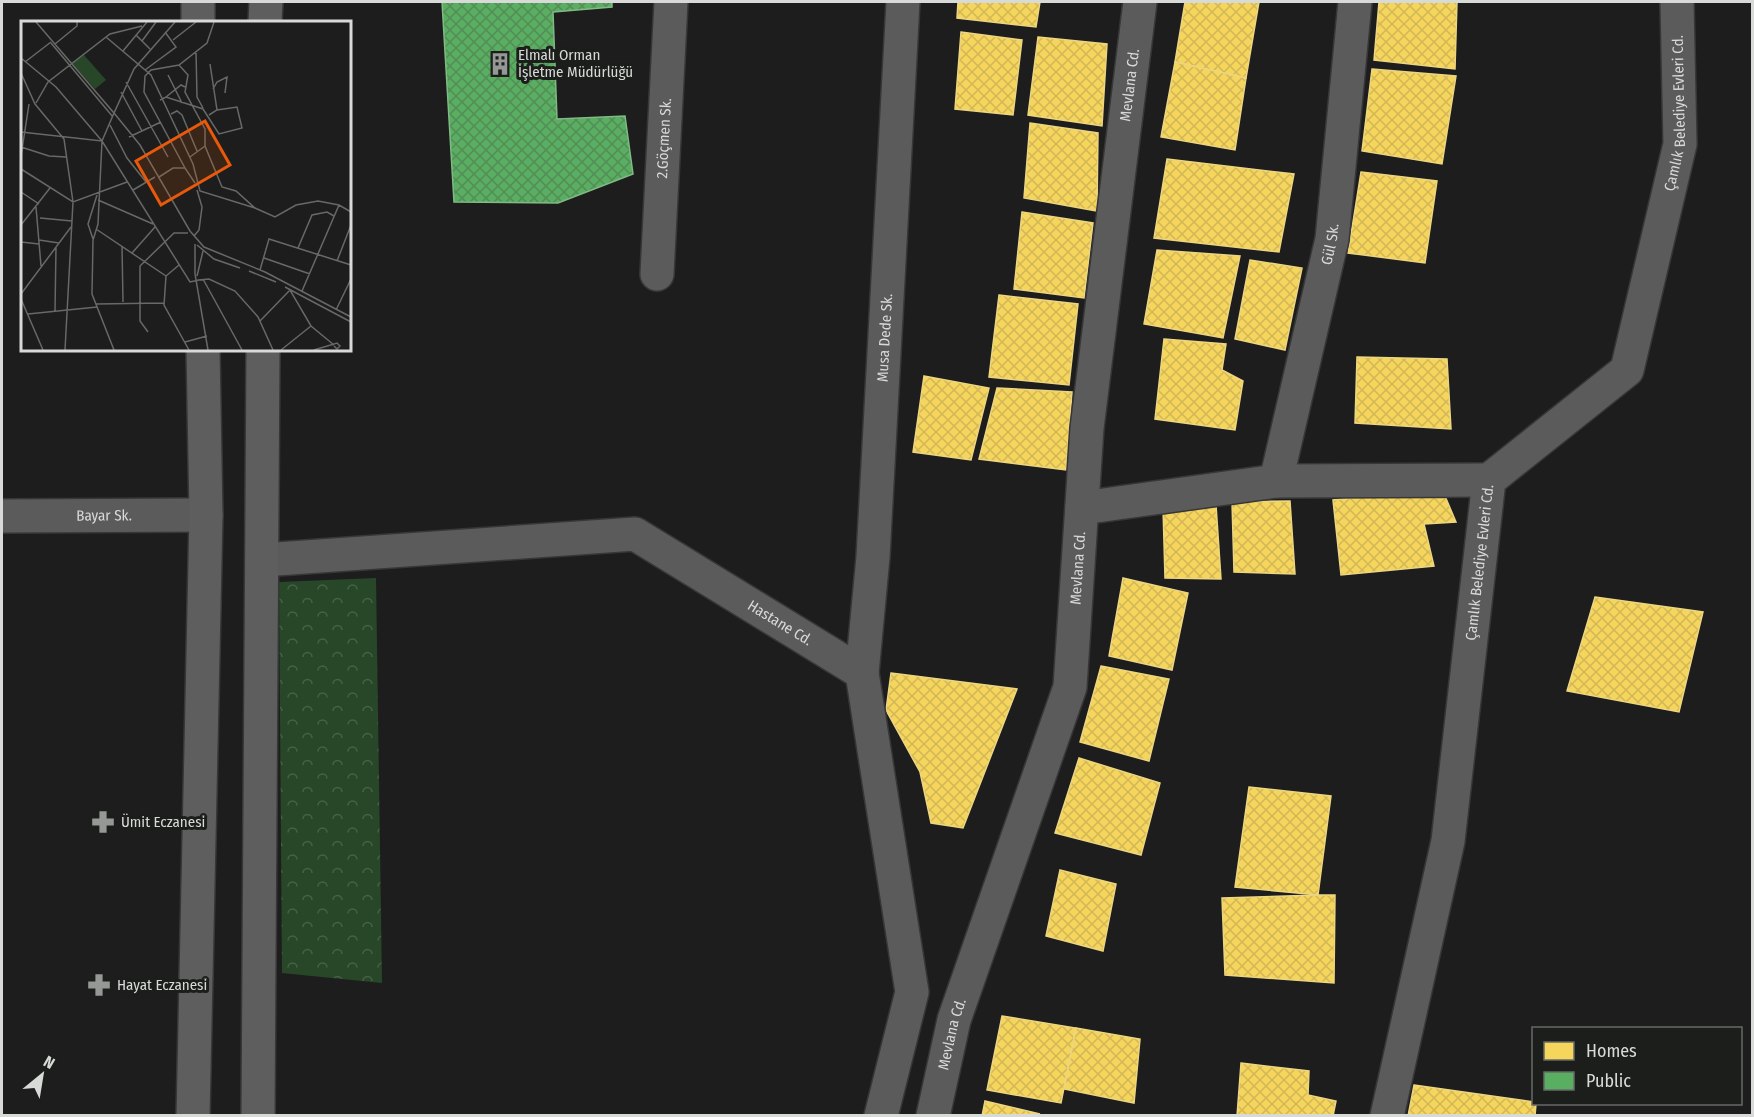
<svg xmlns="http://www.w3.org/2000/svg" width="1754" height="1117" viewBox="0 0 1754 1117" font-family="'Fira Sans Condensed',sans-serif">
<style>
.park{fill:url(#park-crowns)}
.homes{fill:url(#homes-cross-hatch);stroke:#edd681;stroke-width:1.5}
.public{fill:url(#public-cross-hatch);stroke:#80bb85;stroke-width:1.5}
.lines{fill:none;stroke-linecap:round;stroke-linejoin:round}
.minor-casing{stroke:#363736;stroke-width:36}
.secondary-casing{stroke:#363736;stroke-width:36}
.minor{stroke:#5b5b5b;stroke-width:33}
.secondary{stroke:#5d5e5d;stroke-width:33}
.labels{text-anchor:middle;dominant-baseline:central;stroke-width:6;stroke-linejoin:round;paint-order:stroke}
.poi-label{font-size:15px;fill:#d8dad8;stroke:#1b1e1b;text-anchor:start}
.street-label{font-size:15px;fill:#d8dad8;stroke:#1b1e1b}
.inset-road{fill:none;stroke:#676967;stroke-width:1.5}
.view{fill:#e8590c;fill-opacity:0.15;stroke:#e8590c;stroke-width:3}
.inset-edge{fill:none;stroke:#d8dad8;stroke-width:3}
</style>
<defs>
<pattern id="park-crowns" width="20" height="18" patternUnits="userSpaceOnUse" patternTransform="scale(1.5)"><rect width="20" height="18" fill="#274728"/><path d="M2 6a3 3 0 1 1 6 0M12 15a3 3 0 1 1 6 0" fill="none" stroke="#466146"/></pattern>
<pattern id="homes-cross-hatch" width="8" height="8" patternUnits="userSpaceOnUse" patternTransform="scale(1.5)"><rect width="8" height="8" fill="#f6d55c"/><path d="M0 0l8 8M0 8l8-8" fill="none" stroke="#d2b757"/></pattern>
<pattern id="public-cross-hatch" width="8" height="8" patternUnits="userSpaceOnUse" patternTransform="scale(1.5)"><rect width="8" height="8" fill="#5aae61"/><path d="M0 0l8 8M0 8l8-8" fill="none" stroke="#528d57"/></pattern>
</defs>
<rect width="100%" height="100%" fill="#1c1d1c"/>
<path class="park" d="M 376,578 L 382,983 L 282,973 L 279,582 Z"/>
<g class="homes">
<path d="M 958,2 L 1040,2 L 1036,27 L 957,18 Z"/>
<path d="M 1185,2 L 1259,2 L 1246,78 L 1175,62 Z"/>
<path d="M 1379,2 L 1457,2 L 1455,69 L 1374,60 Z"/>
<path d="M 961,32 L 1022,40 L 1013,115 L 955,109 Z"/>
<path d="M 1038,37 L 1107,44 L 1102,126 L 1028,115 Z"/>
<path d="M 1175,62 L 1246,78 L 1235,150 L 1161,137 Z"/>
<path d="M 1372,69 L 1456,76 L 1442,164 L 1362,151 Z"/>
<path d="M 1030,123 L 1098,133 L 1097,211 L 1024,198 Z"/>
<path d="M 1167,159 L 1294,174 L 1279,252 L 1154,238 Z"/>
<path d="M 1361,172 L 1437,181 L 1425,263 L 1348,253 Z"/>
<path d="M 1022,212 L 1093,223 L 1084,298 L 1014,289 Z"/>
<path d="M 1157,250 L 1240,256 L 1223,338 L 1144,324 Z"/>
<path d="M 1250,260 L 1302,268 L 1285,350 L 1235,339 Z"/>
<path d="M 999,295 L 1078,304 L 1069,385 L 989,377 Z"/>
<path d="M 1164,339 L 1226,344 L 1222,370 L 1243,381 L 1235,430 L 1155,419 Z"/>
<path d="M 1357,357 L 1447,359 L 1451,429 L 1355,423 Z"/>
<path d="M 924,376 L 989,388 L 971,460 L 913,452 Z"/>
<path d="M 997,388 L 1072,392 L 1066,470 L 979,459 Z"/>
<path d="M 1442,489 L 1456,522 L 1424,524 L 1434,566 L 1341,575 L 1333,500 Z"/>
<path d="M 1290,501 L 1295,574 L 1234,572 L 1232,502 Z"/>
<path d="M 1216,505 L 1221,579 L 1165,578 L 1163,508 Z"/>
<path d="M 1123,578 L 1188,593 L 1172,670 L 1109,656 Z"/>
<path d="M 1595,597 L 1703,612 L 1679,712 L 1567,691 Z"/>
<path d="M 1101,666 L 1169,679 L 1149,761 L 1080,742 Z"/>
<path d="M 891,673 L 1017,689 L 963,828 L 931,823 L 920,772 L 886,710 Z"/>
<path d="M 1079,758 L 1160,783 L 1141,855 L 1055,833 Z"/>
<path d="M 1249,787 L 1331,796 L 1318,895 L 1235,887 Z"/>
<path d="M 1060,870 L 1116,884 L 1103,951 L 1046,936 Z"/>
<path d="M 1318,895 L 1335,895 L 1334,983 L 1225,975 L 1222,898 Z"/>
<path d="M 1002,1016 L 1076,1028 L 1061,1103 L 987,1090 Z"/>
<path d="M 1076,1028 L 1140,1039 L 1134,1103 L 1064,1089 Z"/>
<path d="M 1241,1063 L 1309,1071 L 1308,1095 L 1336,1101 L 1333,1116 L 1237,1116 Z"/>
<path d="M 1414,1085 L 1534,1102 L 1536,1104 L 1535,1116 L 1408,1116 Z"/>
<path d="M 985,1101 L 1040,1114 L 982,1116 Z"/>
</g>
<path class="public" d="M 442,2 L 612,2 L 612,7 L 553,12 L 557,119 L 625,116 L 633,174 L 558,203 L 454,202 Z"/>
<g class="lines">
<g class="minor-casing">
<g id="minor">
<path id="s1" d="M 657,274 L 671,2"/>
<path id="s2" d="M 1276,481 L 1332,239 L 1355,2"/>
<path d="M 1082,508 L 1276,481 L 1489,480"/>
<path id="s3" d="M 2,516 L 206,515"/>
<path id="s4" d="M 262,560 L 635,534 L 862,673 L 912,992 L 881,1116"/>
<path id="s5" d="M 862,673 L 873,557 L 903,2"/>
<path id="s6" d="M 933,1116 L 954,1020 L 1070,687 L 1087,428 L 1140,2"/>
<path id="s7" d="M 1387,1116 L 1448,841 L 1489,480 L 1627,370 L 1680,144 L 1677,2"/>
</g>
</g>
<g class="secondary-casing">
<g id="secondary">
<path d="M 198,2 L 198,22"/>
<path d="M 265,22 L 266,2"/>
<path d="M 193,1116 L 206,515 L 203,350"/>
<path d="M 258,1116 L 263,350"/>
</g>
</g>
<use href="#minor" class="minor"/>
<use href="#secondary" class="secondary"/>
</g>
<defs>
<g id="building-bare" transform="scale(1.8)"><path d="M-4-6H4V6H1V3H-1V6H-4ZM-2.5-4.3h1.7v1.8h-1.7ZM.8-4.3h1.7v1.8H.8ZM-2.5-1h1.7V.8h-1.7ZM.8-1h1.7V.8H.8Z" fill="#969896" stroke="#1b1e1b" stroke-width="2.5" paint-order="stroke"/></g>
<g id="pharmacy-bare" transform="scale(1.8)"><path d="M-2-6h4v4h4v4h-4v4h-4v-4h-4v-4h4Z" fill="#969896" stroke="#1b1e1b" stroke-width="2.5" paint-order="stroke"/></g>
</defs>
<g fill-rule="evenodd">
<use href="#building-bare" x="500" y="64"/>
<use href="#pharmacy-bare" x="103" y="822"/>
<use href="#pharmacy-bare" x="99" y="985"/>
</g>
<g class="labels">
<g class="poi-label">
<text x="518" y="55">Elmalı Orman<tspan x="518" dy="17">İşletme Müdürlüğü</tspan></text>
<text x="121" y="822">Ümit Eczanesi</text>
<text x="117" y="985">Hayat Eczanesi</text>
</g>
<g class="street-label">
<text stroke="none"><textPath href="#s6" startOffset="1056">Mevlana Cd.</textPath></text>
<text stroke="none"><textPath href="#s7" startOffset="1084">Çamlık Belediye Evleri Cd.</textPath></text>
<text stroke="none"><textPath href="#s1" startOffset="136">2.Göçmen Sk.</textPath></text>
<text stroke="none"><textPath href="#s2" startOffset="243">Gül Sk.</textPath></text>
<text stroke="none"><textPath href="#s5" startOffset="336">Musa Dede Sk.</textPath></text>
<text stroke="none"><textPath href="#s3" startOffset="102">Bayar Sk.</textPath></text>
<text stroke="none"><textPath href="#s7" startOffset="562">Çamlık Belediye Evleri Cd.</textPath></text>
<text stroke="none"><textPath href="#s6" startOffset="570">Mevlana Cd.</textPath></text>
<text stroke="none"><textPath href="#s4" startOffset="544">Hastane Cd.</textPath></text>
<text stroke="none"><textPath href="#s6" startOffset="84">Mevlana Cd.</textPath></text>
</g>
</g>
<g transform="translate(21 21)">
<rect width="330" height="330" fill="#1c1d1c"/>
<path d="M 63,34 L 85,59 L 74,68 L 51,42 Z" fill="#274728"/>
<path class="inset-road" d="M 15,1 L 93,92 L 113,48 L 154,1M 115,14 L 129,28M 85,16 L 130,54 L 172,143 L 179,170 L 234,187M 152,19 L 175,1M 121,20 L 135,1M 30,22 L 92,96M 34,23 L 56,5 L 56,1M 102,30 L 126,1M 175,30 L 176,76 L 182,87M 0,37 L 35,66 L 81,120 L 169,261 L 178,259M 4,41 L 30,21M 158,44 L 167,54 L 164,71 L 184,108 L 184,125 L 201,166 L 215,170 L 234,187 L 254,196 L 275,184 L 297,180 L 318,184 L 330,191M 124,49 L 155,26 L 144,11M 0,52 L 14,83 L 43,118 L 52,181 L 44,329M 147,54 L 161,82M 105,61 L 147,136M 192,68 L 196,61 L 206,56 L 204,72M 100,71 L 121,110M 145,76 L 160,64 L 164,66M 139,79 L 145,76 L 182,88 L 198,113 L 221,107 L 216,86 L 196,89M 15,82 L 27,61 L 89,13 L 121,5M 150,93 L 156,90 L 161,94 L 176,130M 188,94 L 196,89 L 189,43M 89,104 L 106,137 L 125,161M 0,111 L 81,120 L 93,92 L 119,124 L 169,210 L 183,226 L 244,251 L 330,296M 108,116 L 140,101M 81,120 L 77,203 L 72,219 L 71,273 L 93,329M 0,126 L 28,135 L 45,136M 0,135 L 8,83M 169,136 L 184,125M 164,147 L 123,71 L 124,55 L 130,49 L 158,44 L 186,22 L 193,1M 0,148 L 52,181 L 106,161M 138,156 L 152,147 L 164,147 L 174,162M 112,169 L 134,156M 0,171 L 18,183M 77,179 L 132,203M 15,186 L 20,245M 19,197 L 51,200M 0,204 L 29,167M 75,208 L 145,255M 173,215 L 178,209 L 181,186 L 176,169M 72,218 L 67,203 L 76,174M 18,219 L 38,222M 0,221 L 18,223M 174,223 L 174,253 L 187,329M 176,224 L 193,238 L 219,247M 101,225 L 102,281M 277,227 L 291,194 L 306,191 L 313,195M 111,232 L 134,206M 243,237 L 289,253M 316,240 L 330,204M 158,244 L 145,255 L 143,284 L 168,329M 239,249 L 248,218 L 330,244M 228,250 L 255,261M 176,255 L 182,230M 182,258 L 221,329M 177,259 L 188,258 L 214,270 L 237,296 L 252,329M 264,266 L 330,301M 281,270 L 318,184M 0,273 L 50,206M 0,278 L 22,329M 75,283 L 143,282M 315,289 L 330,258M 34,291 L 35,226M 7,293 L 76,286M 239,300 L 269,269 L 290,305 L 313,324M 127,311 L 119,300 L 119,245 L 153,212 L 167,212M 164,321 L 186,315M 260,329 L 290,305M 293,329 L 316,322 L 319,325 L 316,328 L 313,325"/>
<path class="view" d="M 184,100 L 209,144 L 140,184 L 115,140 Z"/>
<rect width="330" height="330" class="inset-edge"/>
</g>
<rect width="1754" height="1117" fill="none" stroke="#d8dad8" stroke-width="6"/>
<rect x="1532" y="1027" width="210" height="78" fill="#1b1e1b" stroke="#676967" stroke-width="1.5"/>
<rect x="1544" y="1042" width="30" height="18" fill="#f6d55c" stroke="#676967" stroke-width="1.5"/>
<text x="1586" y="1057" font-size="18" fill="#d8dad8">Homes</text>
<rect x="1544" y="1072" width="30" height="18" fill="#5aae61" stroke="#676967" stroke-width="1.5"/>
<text x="1586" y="1087" font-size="18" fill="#d8dad8">Public</text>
<g transform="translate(42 1075) rotate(30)" stroke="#1b1e1b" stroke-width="4.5" paint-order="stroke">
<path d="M0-4.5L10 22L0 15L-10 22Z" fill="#d8dad8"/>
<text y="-9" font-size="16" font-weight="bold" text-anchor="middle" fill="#d8dad8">N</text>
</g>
</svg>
